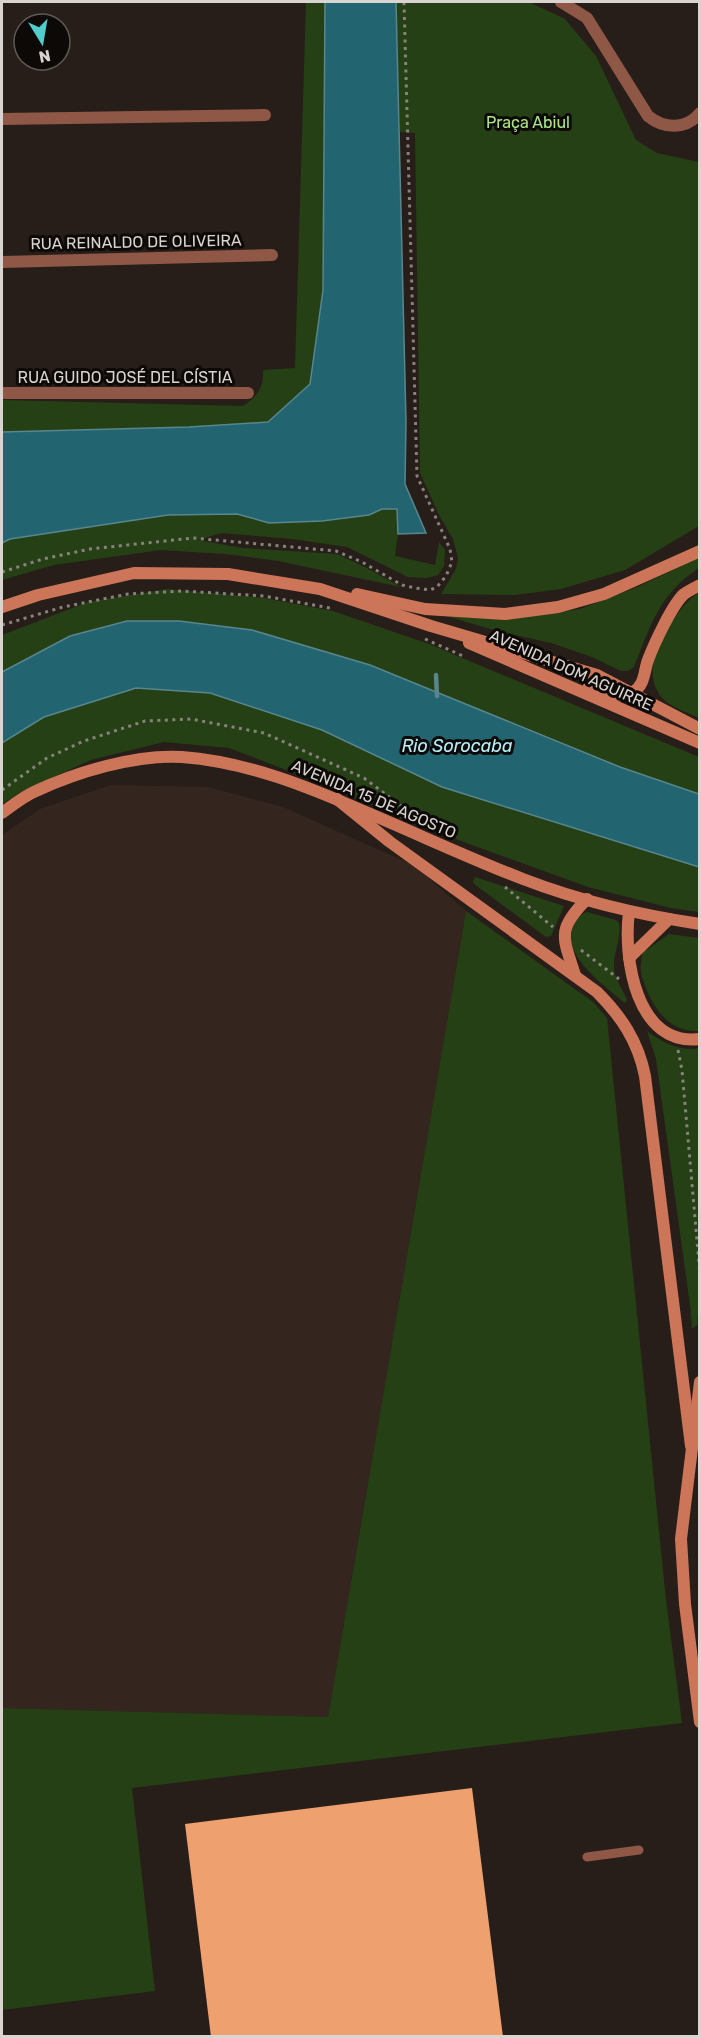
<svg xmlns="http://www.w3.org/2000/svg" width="701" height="2038" viewBox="0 0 701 2038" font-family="Rubik,sans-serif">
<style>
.built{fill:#34261e}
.green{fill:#254014}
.water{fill:#226571;stroke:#59868e;stroke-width:1.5}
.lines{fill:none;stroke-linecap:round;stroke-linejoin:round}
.stream{stroke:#59868e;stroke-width:4.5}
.building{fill:#eea06e}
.path{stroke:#88817d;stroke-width:3;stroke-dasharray:3 4.5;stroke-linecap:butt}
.service{stroke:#8e5746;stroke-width:9}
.minor{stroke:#8e5746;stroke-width:12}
.secondary{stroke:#cd7559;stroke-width:12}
.labels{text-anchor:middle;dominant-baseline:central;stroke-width:6;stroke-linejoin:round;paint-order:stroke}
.park-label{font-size:16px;fill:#a9e886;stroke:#0d0907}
.street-label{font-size:16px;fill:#d9d4d0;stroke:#0d0907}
.water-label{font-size:18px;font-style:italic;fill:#b7edf8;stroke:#0d0907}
</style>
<rect width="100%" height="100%" fill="#271e19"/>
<path class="built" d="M 111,785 L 208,787 L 283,807 L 415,866 L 466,911 L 328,1717 L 2,1708 L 2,835 L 40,809 Z"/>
<g class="green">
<path d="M 306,2 L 325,2 L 323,290 L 310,384 L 268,422 L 189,427 L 2,432 L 2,400 L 243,406 C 258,396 264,387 263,370 L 295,368 Z"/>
<path d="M 396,2 L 529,2 L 565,19 L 596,56 L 636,140 L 657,153 L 699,162 L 699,526 L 625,570 L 561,589 L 515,595 L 441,594 L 456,569 L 458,558 L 453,539 L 440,517 L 420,473 L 415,133 L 400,132 Z"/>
<path d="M 382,509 L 397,509 L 398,534 L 395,556 L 435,565 L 439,542 L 445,550 L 444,566 L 438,575 L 426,578 L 408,577 L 347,547 L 292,539 L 222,533 L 198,540 L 243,548 L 337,554 L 367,568 L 401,587 L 278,561 L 225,554 L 161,550 L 54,565 L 2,580 L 2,543 L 10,539 L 168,515 L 237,514 L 269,523 L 322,521 L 369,515 Z"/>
<path d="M 699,558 L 699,568 C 659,594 651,625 634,667 L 628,671 L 621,671 L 592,657 L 551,643 L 490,629 L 443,615 L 511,618 L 580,609 L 635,588 Z"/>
<path d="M 168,589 L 264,598 L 333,611 L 429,644 L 699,757 L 699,912 L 671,908 L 588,887 L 417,825 L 336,789 L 229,748 L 164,742 L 91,760 L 23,791 L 2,804 L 2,635 L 88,602 Z"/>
<path d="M 699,593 L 699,718 C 688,713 671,707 662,698 C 654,689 651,674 653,662 C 658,641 680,603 699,593 Z"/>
<path d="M 475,877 L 564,906 L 551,936 L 546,937 L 474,884 L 473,881 Z"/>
<path d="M 466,911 L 593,1002 L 607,1018 L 666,1600 L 682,1723 L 132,1788 L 155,1991 L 2,2010 L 2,1708 L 328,1717 Z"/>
<path d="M 587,912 L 616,920 L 619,923 C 622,938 613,952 614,967 C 614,978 623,990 627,1000 L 625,1003 C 605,986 559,954 574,925 C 577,918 581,914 587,912 Z"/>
<path d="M 669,934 L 699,938 L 699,1031 C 670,1032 655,1011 645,986 C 644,981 641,976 641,972 C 640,966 642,959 642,953 Z"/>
<path d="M 647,1031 C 661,1042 681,1052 699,1048 L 700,1294 L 697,1325 L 692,1329 L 690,1305 L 656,1059 Z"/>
</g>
<g class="water">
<path d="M 325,2 L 396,2 L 406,422 L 405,484 L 426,533 L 398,534 L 397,509 L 382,509 L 369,515 L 322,521 L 269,523 L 237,514 L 168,515 L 10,539 L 2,543 L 2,432 L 189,427 L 268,422 L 310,384 L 323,290 Z"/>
<path d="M 127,621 L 179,621 L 252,630 L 370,665 L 620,767 L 699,794 L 699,867 L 442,787 L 322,730 L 210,693 L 136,688 L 44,717 L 2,743 L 2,672 L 70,636 Z"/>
</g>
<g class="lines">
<path class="stream" d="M 436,675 L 437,696"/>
</g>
<path class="building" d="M 472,1788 L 503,2037 L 211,2037 L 185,1824 Z"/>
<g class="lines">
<g class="path">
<path d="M 2,572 L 43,559 L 90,549 L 193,538 L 336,551 L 362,562 L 402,585 L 415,588 L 430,590 L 437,587 L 446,576 L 452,562 L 450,549 L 417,476 L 404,2"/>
<path d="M 2,625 L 63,607 L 128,594 L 182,591 L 264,596 L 330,608"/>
<path d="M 425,639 L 463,656"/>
<path d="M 2,790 L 47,758 L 84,741 L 145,721 L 191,719 L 264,733 L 364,778 L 420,820"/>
<path d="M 505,887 L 553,927"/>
<path d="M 581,950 L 619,979"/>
<path d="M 678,1050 L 682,1070 L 700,1275"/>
<path d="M 700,1528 L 700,1560"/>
</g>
<path class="service" d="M 587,1857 L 639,1850"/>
<g class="minor">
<path d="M 561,2 L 587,18 L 648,116 C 664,129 686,130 700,113"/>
<path d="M 2,119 L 265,115"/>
<path d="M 2,262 L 272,255"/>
<path d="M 2,393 L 248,393"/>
</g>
<g class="secondary">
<path d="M 357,594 L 425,609 L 505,614 L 558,607 L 604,594 L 700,551"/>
<path d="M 2,607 L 38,595 L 134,573 L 228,574 L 320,589 L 431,626 L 597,675 L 700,729"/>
<path d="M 469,643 L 700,743"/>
<path d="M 588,688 C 601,692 620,700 633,692 C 645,686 644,670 648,660 C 654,644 672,605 684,594 C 688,591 694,588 700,585"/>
<path d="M 337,799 L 390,842 L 597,992 C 621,1016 638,1041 645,1076 L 691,1446"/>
<path d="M 2,813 C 13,805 24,796 36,791 C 77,772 136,754 182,757 C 248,762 309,787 368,813 C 420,835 471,859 523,879 C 580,901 640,915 700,924"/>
<path d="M 629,912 C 623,958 636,1047 700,1039"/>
<path d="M 629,958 L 669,919"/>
<path d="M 575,975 C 563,937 556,930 587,899"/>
<path d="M 700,1382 L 681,1539 L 685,1604 L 700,1722"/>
</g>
</g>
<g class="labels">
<g class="park-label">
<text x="528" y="122">Praça Abiul</text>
</g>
<g class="street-label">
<text transform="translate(136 242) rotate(-1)">RUA REINALDO DE OLIVEIRA</text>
<text x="125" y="377">RUA GUIDO JOSÉ DEL CÍSTIA</text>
<text transform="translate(571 670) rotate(24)">AVENIDA DOM AGUIRRE</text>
<text transform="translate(374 799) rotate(23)">AVENIDA 15 DE AGOSTO</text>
</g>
<g class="water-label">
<text x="457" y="746">Rio Sorocaba</text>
</g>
</g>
<rect width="701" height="2038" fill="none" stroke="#d9d4d0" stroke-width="6"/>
<g transform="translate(42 42) rotate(169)"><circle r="28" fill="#0d0907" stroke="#5f5a57" stroke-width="1.5"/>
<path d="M0-4.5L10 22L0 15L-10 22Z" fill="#52cdcd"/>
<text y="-9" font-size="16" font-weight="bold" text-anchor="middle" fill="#d9d4d0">N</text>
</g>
</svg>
